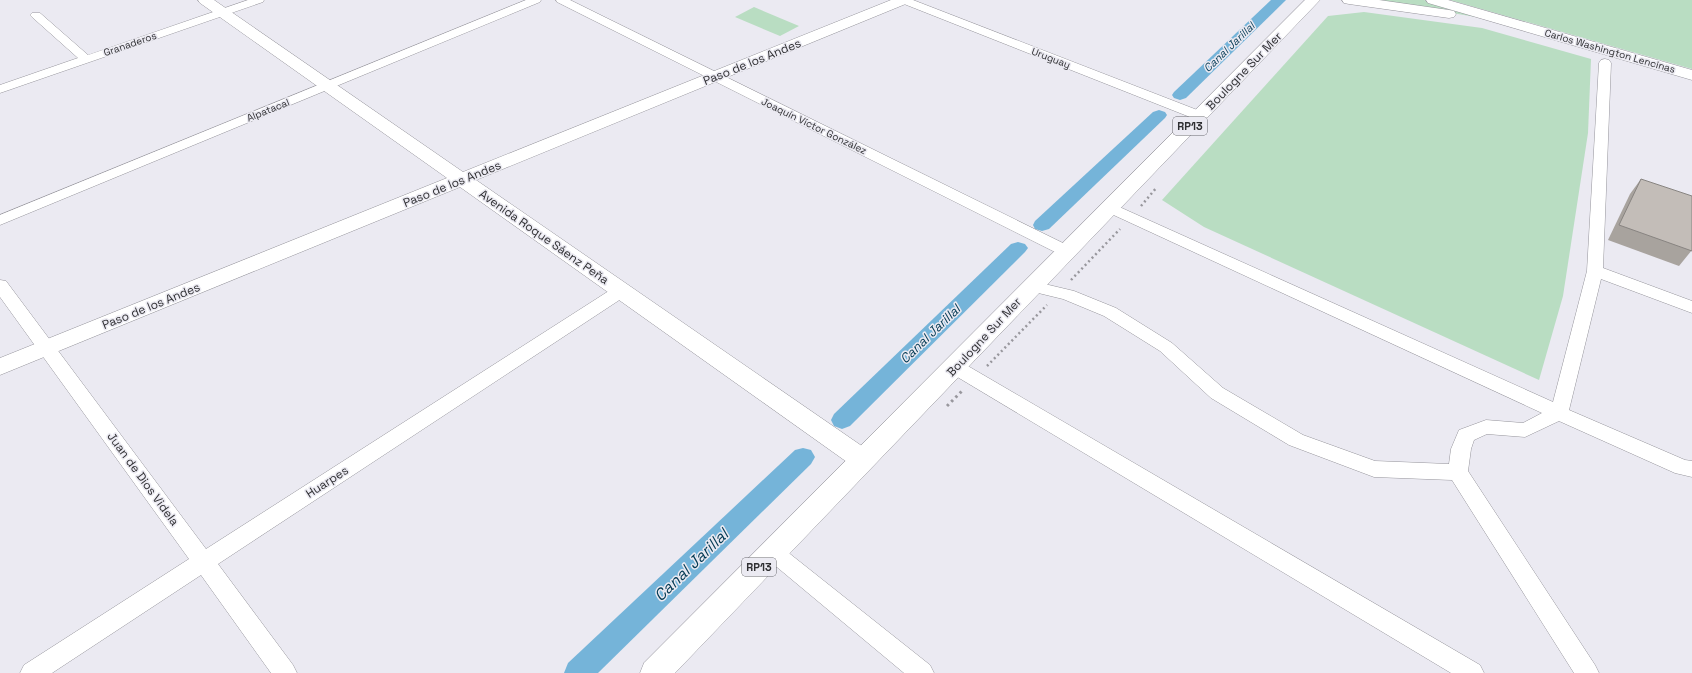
<svg xmlns="http://www.w3.org/2000/svg" width="1692" height="673" viewBox="0 0 1692 673" font-family="'Space Grotesk',sans-serif">
<style>
.green{fill:#b9ddc2}
.lines{fill:none;stroke-linecap:round;stroke-linejoin:round}
.canal{fill:#75b4d9;fill-rule:evenodd}
.street-casing{stroke:#96959c;stroke-width:1}
.secondary-casing{stroke:#96959c;stroke-width:1}
.primary-casing{stroke:#96959c;stroke-width:1}
.path-far1{stroke:#98979d;stroke-width:2.5;stroke-dasharray:2 3;stroke-linecap:butt}
.path{stroke:#98979d;stroke-width:3;stroke-dasharray:2.5 3.5;stroke-linecap:butt}
.street{fill:#fff;fill-rule:evenodd}
.secondary{fill:#fff;fill-rule:evenodd}
.primary{fill:#fff;fill-rule:evenodd}
.wall{fill:#a8a39e}
.building{fill:#c3bdb8;stroke:#888481}
.labels{text-anchor:middle;dominant-baseline:central;stroke-width:3;stroke-linejoin:round;paint-order:stroke}
.far-street-label{font-size:10px;fill:#2f2f32;stroke:#ebeaf2}
.far-water-label{font-size:11px;font-style:italic;fill:#033a54;stroke:#ebeaf2}
.shield{fill:#ebeaf2;stroke:#67676c;stroke-width:1}
.shield-label{font-size:11px;font-weight:bold;fill:#2f2f32}
.street-label{font-size:12px;fill:#2f2f32;stroke:#ebeaf2}
.water-label{font-size:13px;font-style:italic;fill:#033a54;stroke:#ebeaf2}
.near-water-label{font-size:16px;font-style:italic;fill:#033a54;stroke:#ebeaf2}
</style>
<rect width="100%" height="100%" fill="#ebeaf2"/>
<g class="green">
<path d="M 1374,0 L 1424,0 L 1476,17 Z"/>
<path d="M 1450,0 L 1692,0 L 1692,69 Z"/>
<path d="M 754,7 L 799,26 L 780,36 L 735,17 Z"/>
<path d="M 1364,12 L 1482,28 L 1591,59 L 1588,133 L 1563,296 L 1539,380 L 1204,227 L 1162,200 L 1328,16 Z"/>
</g>
<g class="lines">
<g class="canal">
<path d="M 1271,0 L 1286,0 L 1186,98 L 1180,100 L 1174,98 L 1172,95 L 1174,92 Z"/>
<path d="M 1159,110 L 1165,112 L 1167,115 L 1165,118 L 1049,229 L 1042,231 L 1035,229 L 1033,225 L 1035,221 L 1153,112 Z"/>
<path d="M 1018,242 L 1025,244 L 1028,248 L 1025,252 L 850,426 L 842,429 L 834,426 L 831,420 L 834,414 L 1011,244 Z"/>
<path d="M 803,448 L 811,450 L 815,457 L 811,464 L 598,673 L 564,673 L 568,663 L 795,450 Z"/>
</g>
<g class="street-casing">
<g id="street">
<path d="M 248,0 L 264,0 L 263,2 L 0,93 L 0,85 L 78,58 L 32,17 L 30,15 L 32,13 L 40,13 L 88,55 Z"/>
<path d="M 526,0 L 541,0 L 540,2 L 0,225 L 0,215 Z"/>
<path d="M 556,0 L 570,0 L 1071,247 L 1074,251 L 1071,255 L 1066,256 L 1061,255 L 557,2 Z"/>
<path d="M 898,0 L 913,0 L 1205,113 L 1207,116 L 1205,119 L 1195,119 L 899,2 Z"/>
<path d="M 1605,59 L 1609,60 L 1611,63 L 1603,268 L 1692,301 L 1692,313 L 1601,279 L 1569,410 L 1685,460 L 1692,461 L 1692,477 L 1675,473 L 1559,421 L 1525,437 L 1487,434 L 1474,440 L 1471,449 L 1468,471 L 1595,665 L 1599,673 L 1574,673 L 1452,480 L 1374,477 L 1289,445 L 1211,398 L 1160,351 L 1104,316 L 1063,299 L 1026,290 L 1024,286 L 1026,282 L 1032,281 L 1074,291 L 1116,308 L 1172,343 L 1223,388 L 1303,435 L 1375,461 L 1449,464 L 1451,449 L 1459,430 L 1486,420 L 1523,423 L 1542,413 L 1105,211 L 1103,208 L 1105,205 L 1110,204 L 1115,205 L 1553,402 L 1587,271 L 1599,63 L 1601,60 Z"/>
<path d="M 0,280 L 6,281 L 206,549 L 615,287 L 621,286 L 627,287 L 629,291 L 627,295 L 218,564 L 293,665 L 297,673 L 271,673 L 201,575 L 52,673 L 20,673 L 24,665 L 189,559 L 0,297 Z"/>
<path d="M 955,361 L 961,362 L 1480,665 L 1484,673 L 1451,673 L 949,372 L 946,367 L 949,362 Z"/>
<path d="M 773,543 L 780,546 L 930,665 L 934,673 L 904,673 L 766,558 L 763,552 L 766,546 Z"/>
</g>
</g>
<g class="secondary-casing">
<g id="secondary">
<path d="M 198,0 L 214,0 L 463,172 L 891,0 L 910,0 L 908,3 L 476,180 L 872,453 L 875,460 L 872,467 L 863,470 L 854,467 L 460,187 L 0,375 L 0,358 L 447,178 L 200,3 Z"/>
<path d="M 1342,0 L 1379,0 L 1449,10 L 1454,11 L 1456,14 L 1454,17 L 1449,18 L 1349,4 L 1344,3 Z"/>
<path d="M 1426,0 L 1448,0 L 1692,70 L 1692,80 L 1428,3 Z"/>
</g>
</g>
<g class="primary-casing">
<path id="primary" d="M 1305,0 L 1320,0 L 675,673 L 640,673 L 644,663 Z"/>
</g>
<g class="path-far1">
<path d="M 1141,206 L 1157,187"/>
<path d="M 1071,280 L 1120,229"/>
<path d="M 987,366 L 1047,305"/>
</g>
<path class="path" d="M 947,406 L 962,391"/>
<use href="#street" class="street"/>
<use href="#secondary" class="secondary"/>
<use href="#primary" class="primary"/>
</g>
<path class="wall" d="M 1641,179 L 1692,250 L 1679,266 L 1608,240 L 1630,194 Z"/>
<path class="building" d="M 1641,179 L 1692,196 L 1692,251 L 1619,225 Z"/>
<g class="labels">
<g class="far-street-label">
<text transform="translate(130 44) rotate(-19)">Granaderos</text>
<text transform="translate(1610 51) rotate(16)">Carlos Washington Lencinas</text>
<text transform="translate(1051 58) rotate(21)">Uruguay</text>
<text transform="translate(268 110) rotate(-22)">Alpatacal</text>
<text transform="translate(814 126) rotate(26)">Joaquín Víctor González</text>
</g>
<g class="far-water-label">
<text transform="translate(1229 47) rotate(-44)">Canal Jarillal</text>
</g>
<g class="shield">
<rect x="1173" y="117" width="34" height="18" rx="3"/>
<rect x="742" y="558" width="34" height="18" rx="3"/>
</g>
<g class="shield-label">
<text x="1190" y="126">RP13</text>
<text x="759" y="567">RP13</text>
</g>
<g class="street-label">
<text transform="translate(752 62) rotate(-22)">Paso de los Andes</text>
<text transform="translate(1244 71) rotate(-46)">Boulogne Sur Mer</text>
<text transform="translate(452 184) rotate(-22)">Paso de los Andes</text>
<text transform="translate(544 237) rotate(35)">Avenida Roque Sáenz Peña</text>
<text transform="translate(151 306) rotate(-22)">Paso de los Andes</text>
<text transform="translate(984 337) rotate(-47)">Boulogne Sur Mer</text>
<text transform="translate(143 479) rotate(54)">Juan de Dios Videla</text>
<text transform="translate(327 482) rotate(-33)">Huarpes</text>
</g>
<g class="water-label">
<text transform="translate(930 334) rotate(-44)">Canal Jarillal</text>
</g>
<g class="near-water-label">
<text transform="translate(691 565) rotate(-44)">Canal Jarillal</text>
</g>
</g>
</svg>
